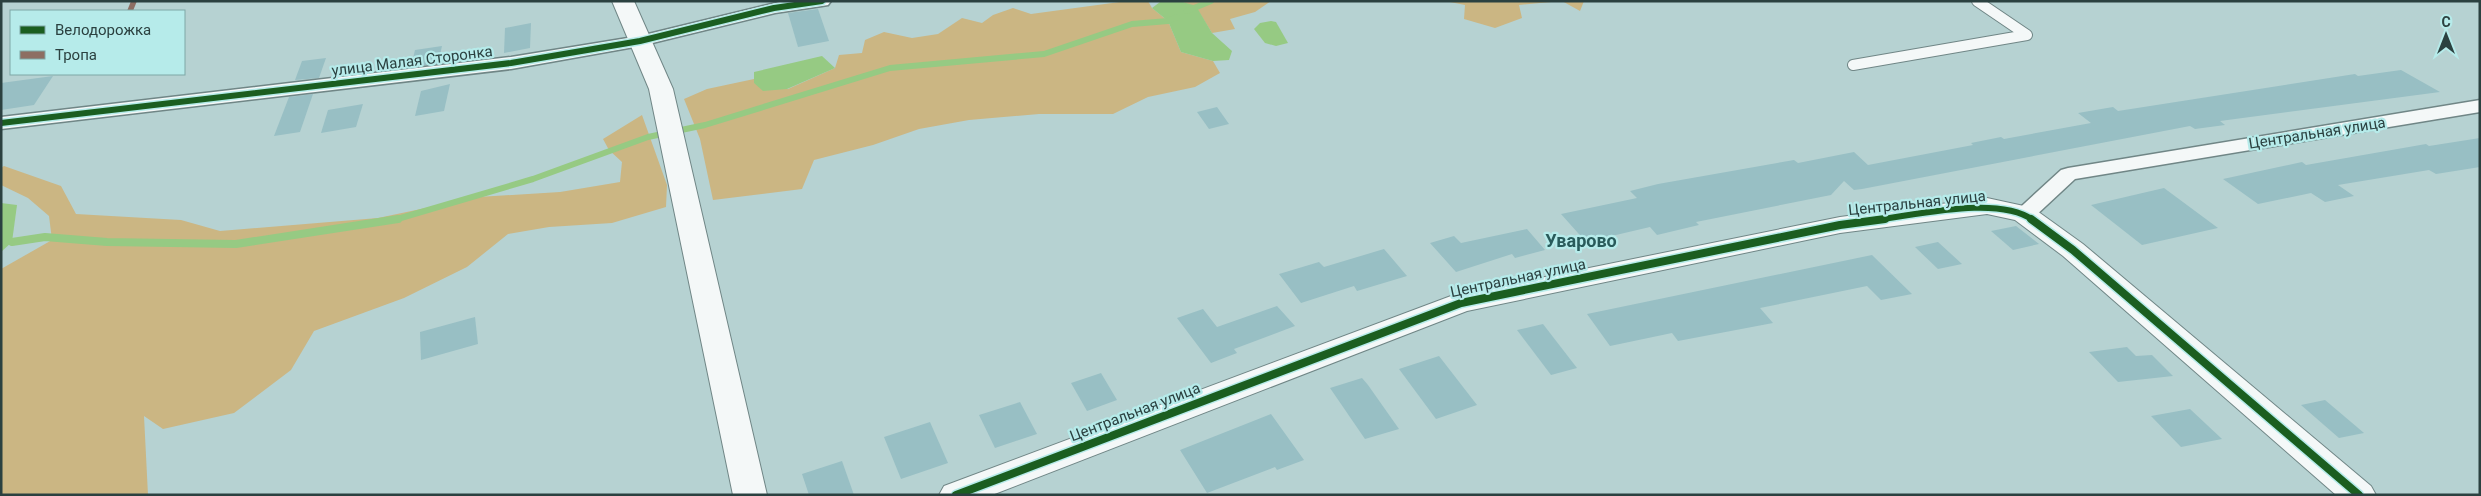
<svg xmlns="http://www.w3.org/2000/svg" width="2481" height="496" viewBox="0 0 2481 496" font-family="Roboto,sans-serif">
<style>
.green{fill:#cbb683}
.water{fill:#96ca83}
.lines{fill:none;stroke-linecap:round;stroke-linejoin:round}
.stream-far1{stroke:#96ca83;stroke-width:6}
.stream{stroke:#96ca83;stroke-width:8}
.building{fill:#98bfc4}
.lane-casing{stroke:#708686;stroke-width:12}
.street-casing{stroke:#708686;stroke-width:3}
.secondary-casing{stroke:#708686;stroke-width:2}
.lane{stroke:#f4f8f8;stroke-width:10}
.street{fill:#f4f8f8;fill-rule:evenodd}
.secondary{fill:#f4f8f8;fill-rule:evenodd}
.quiet{stroke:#8d6e63;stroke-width:5.5;stroke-dasharray:11 5.5;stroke-linecap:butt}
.cycleway-far1-casing{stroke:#b6ebea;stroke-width:9}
.cycleway-casing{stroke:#b6ebea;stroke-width:11}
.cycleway-far1{stroke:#1b5e20;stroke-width:6}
.cycleway{stroke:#1b5e20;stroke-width:8}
.labels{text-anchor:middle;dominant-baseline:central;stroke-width:4.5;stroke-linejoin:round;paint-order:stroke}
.street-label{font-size:15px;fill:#2b4140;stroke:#b6ebea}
.quarter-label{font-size:18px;font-weight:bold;fill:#295b5b;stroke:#b6ebea}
</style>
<rect width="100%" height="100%" fill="#b6d2d2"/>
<g class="green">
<path d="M 1127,1 L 1148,1 L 1152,8 L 1168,21 L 1181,52 L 1213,61 L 1220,73 L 1195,87 L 1148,97 L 1113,114 L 1039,114 L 969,120 L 919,129 L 873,145 L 814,160 L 802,189 L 713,200 L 700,139 L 684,99 L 707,89 L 754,79 L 754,83 L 788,89 L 835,68 L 839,55 L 862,53 L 865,40 L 884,32 L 912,38 L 938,34 L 962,18 L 982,23 L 993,15 L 1013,8 L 1031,14 Z"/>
<path d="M 1180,1 L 1271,1 L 1255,12 L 1230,19 L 1235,29 L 1212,33 L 1196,7 Z"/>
<path d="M 1445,1 L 1584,1 L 1580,11 L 1562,1 L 1519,5 L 1522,18 L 1495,28 L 1464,19 L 1465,5 Z"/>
<path d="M 642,115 L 667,185 L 666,207 L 612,223 L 549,227 L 508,234 L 467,267 L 404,298 L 314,331 L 291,370 L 234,413 L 163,429 L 144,416 L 148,495 L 1,495 L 1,269 L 52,240 L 49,216 L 28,198 L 1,185 L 1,168 L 4,166 L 61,186 L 76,214 L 181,220 L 220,231 L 378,218 L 478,197 L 560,192 L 620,182 L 622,162 L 609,150 L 603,139 Z"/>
</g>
<g class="water">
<path d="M 1167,1 L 1180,1 L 1196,6 L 1212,33 L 1232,51 L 1229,60 L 1213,61 L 1181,52 L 1168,21 L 1152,8 L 1160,2 Z"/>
<path d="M 1271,21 L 1276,22 L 1288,43 L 1276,46 L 1265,43 L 1254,29 L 1260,23 Z"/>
<path d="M 822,56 L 835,68 L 787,89 L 763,91 L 754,83 L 754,72 Z"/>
<path d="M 1,203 L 17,205 L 12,242 L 1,252 Z"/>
</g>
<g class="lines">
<g class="stream-far1">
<path d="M 1187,11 L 1211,1"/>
<path d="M 394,220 L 533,179 L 648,137 L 705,125 L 890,68 L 1044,54 L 1132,24 L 1168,21 L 1177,17"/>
</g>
<path class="stream" d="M 12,242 L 45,237 L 107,242 L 236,244 L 398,219"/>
</g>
<g class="building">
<path d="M 818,9 L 829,41 L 798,47 L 788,13 Z"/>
<path d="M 531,23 L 530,48 L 504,53 L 505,28 Z"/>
<path d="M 442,46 L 438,64 L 411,67 L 415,50 Z"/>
<path d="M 326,58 L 319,78 L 295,80 L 302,61 Z"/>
<path d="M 2401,70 L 2440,92 L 2220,121 L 2225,125 L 2195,129 L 2190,126 L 1862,189 L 1854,190 L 1844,181 L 1831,195 L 1696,222 L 1699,225 L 1657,235 L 1650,227 L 1586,242 L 1561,214 L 1637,198 L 1630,191 L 1658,184 L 1794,160 L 1798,163 L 1854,152 L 1868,165 L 1973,145 L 1971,143 L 2001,137 L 2004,139 L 2091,123 L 2078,113 L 2113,107 L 2118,111 L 2355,74 L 2358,76 Z"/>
<path d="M 53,76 L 34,105 L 1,110 L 1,83 Z"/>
<path d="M 450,84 L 444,111 L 415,116 L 421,91 Z"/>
<path d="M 313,94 L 300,132 L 274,136 L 289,97 Z"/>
<path d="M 363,104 L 356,127 L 321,133 L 328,110 Z"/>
<path d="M 1217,107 L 1229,124 L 1209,129 L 1197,112 Z"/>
<path d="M 2480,138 L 2480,167 L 2436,174 L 2429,170 L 2338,185 L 2354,196 L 2325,202 L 2311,193 L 2258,204 L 2223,179 L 2302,162 L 2306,165 L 2426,144 L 2429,146 Z"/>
<path d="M 2164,188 L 2218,228 L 2142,245 L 2091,205 Z"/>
<path d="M 2016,226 L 2039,244 L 2013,250 L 1991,231 Z"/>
<path d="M 1527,229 L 1545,250 L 1515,258 L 1512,254 L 1456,272 L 1430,243 L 1454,236 L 1461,243 Z"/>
<path d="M 1938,242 L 1962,264 L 1938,269 L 1915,247 Z"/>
<path d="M 1384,249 L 1407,276 L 1357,291 L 1354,286 L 1301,303 L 1279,274 L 1319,262 L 1324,267 Z"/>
<path d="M 1872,255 L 1912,294 L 1881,300 L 1867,286 L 1760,308 L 1773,323 L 1678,341 L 1672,333 L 1610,346 L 1587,314 Z"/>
<path d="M 1277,306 L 1295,326 L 1234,349 L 1237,353 L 1211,363 L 1177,318 L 1203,309 L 1217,327 Z"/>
<path d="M 475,317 L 478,344 L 421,360 L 420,332 Z"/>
<path d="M 1543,324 L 1577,368 L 1551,375 L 1517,330 Z"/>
<path d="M 2127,347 L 2136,356 L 2152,355 L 2173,376 L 2118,382 L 2089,352 Z"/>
<path d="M 1439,356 L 1477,405 L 1436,419 L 1399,369 Z"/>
<path d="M 1101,373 L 1117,400 L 1087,411 L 1071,383 Z"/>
<path d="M 1362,378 L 1368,385 L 1399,429 L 1365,439 L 1330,388 Z"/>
<path d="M 2325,400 L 2364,433 L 2339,438 L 2301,405 Z"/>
<path d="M 1020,402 L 1037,434 L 995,448 L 979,415 Z"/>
<path d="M 2190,409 L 2222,439 L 2181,447 L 2151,416 Z"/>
<path d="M 1271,414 L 1304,460 L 1277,470 L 1275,467 L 1207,493 L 1180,450 Z"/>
<path d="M 930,422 L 948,463 L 901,479 L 884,437 Z"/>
<path d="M 842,461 L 854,495 L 809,495 L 802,474 Z"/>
</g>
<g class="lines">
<g class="lane-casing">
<path id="lane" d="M 1853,65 L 2027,35 L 1977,1"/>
</g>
<g class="street-casing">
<g id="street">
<path d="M 784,1 L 831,1 L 828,5 L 822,6 L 775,13 L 640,46 L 511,69 L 1,129 L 1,117 L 511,57 L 640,36 Z"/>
<path d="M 2480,100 L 2480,112 L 2075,179 L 2032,219 L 2024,221 L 2016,219 L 2013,214 L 2061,170 L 2068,168 Z"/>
</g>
</g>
<g class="secondary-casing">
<g id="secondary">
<path d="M 612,1 L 634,1 L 673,89 L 767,495 L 733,495 L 649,89 Z"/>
<path d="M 1987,198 L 2033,208 L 2083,244 L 2371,486 L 2376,495 L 2336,495 L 2063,256 L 2015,220 L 1987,214 L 1840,233 L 1467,311 L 992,495 L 939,495 L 944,486 L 1451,296 L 1840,217 Z"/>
</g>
</g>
<use href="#lane" class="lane"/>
<use href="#street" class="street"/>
<use href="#secondary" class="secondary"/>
<path class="quiet" d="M 130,11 L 134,1"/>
<g class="cycleway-far1-casing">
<g id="cycleway-far1">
<path d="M 1,123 L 511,63 L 640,41 L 774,8 L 822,1"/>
<path d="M 1875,220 C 1918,215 1998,195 2033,220"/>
</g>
</g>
<g class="cycleway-casing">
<g id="cycleway">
<path d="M 2031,219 L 2073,250 L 2359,495"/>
<path d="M 956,495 L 1461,303 L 1840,225 L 1885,219"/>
</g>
</g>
<use href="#cycleway-far1" class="cycleway-far1"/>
<use href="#cycleway" class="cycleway"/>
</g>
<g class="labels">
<g class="street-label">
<text transform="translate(412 61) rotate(-7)">улица Малая Сторонка</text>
<text transform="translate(2317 133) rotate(-9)">Центральная улица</text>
<text transform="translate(1917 203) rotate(-6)">Центральная улица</text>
<text transform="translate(1518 278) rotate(-12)">Центральная улица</text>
<text transform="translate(1135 412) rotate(-21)">Центральная улица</text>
</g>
<g class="quarter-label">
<text x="1581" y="240">Уварово</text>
</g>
</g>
<rect width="2481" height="496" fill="none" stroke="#2b4140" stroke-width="5"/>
<rect x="10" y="10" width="175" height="65" fill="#b6ebea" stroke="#7ea7a6"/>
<rect x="20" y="26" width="25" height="8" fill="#1b5e20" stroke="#7ea7a6"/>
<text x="55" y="35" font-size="15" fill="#2b4140">Велодорожка</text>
<rect x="20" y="51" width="25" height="8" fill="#8d6e63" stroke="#7ea7a6"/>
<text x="55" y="60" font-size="15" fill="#2b4140">Тропа</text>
<g transform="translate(2446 35)" stroke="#b6ebea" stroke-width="4" paint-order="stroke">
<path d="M0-4L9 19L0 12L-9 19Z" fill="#2b4140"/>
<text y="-8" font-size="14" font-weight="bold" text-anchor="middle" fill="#2b4140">С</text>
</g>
</svg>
